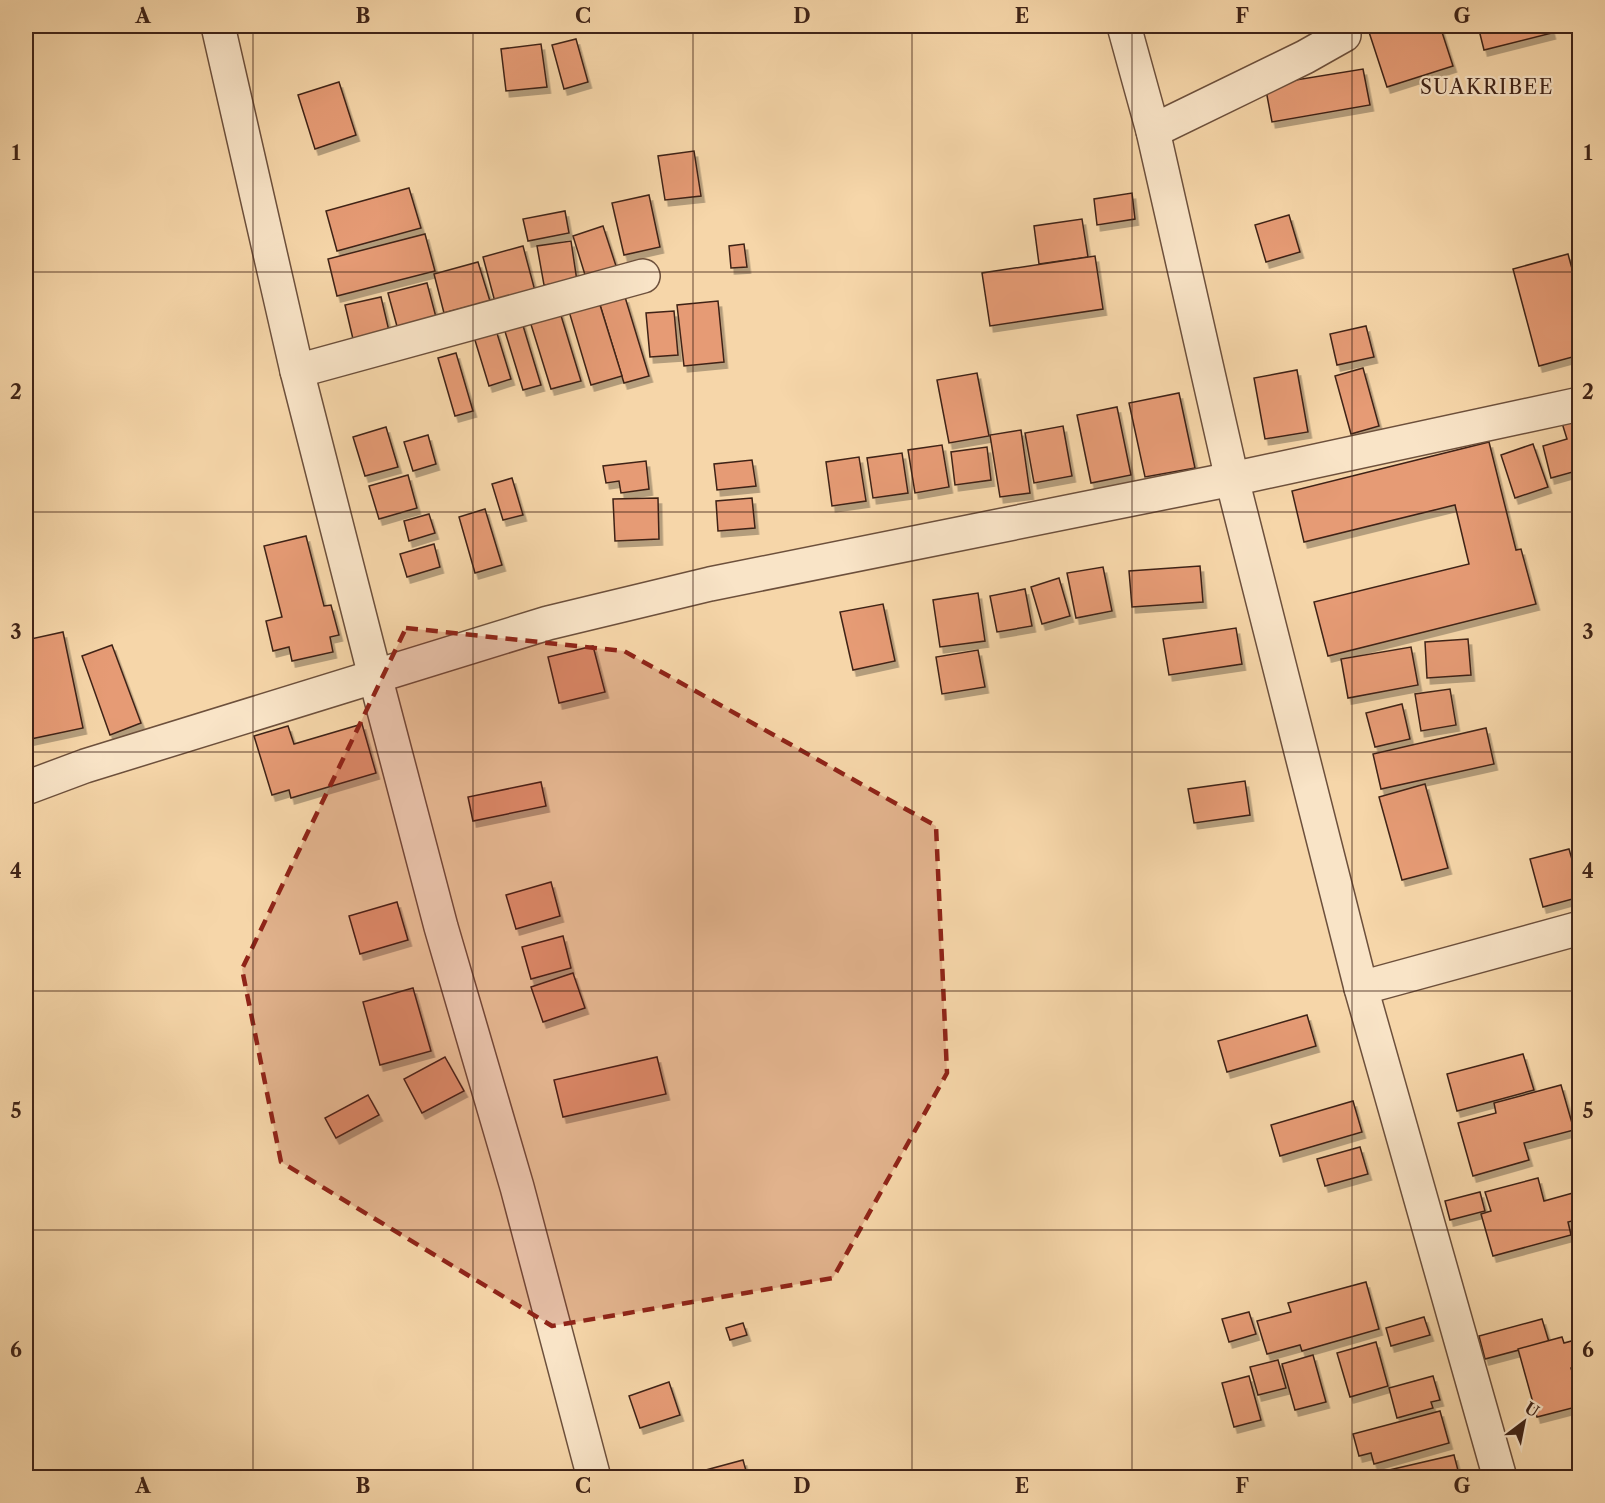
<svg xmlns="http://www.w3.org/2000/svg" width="1605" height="1503" viewBox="0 0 1605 1503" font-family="'Libre Caslon Text',serif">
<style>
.building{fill:#e69b75;stroke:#3f2317;stroke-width:1.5;filter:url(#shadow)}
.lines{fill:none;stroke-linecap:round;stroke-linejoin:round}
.minor-casing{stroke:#6d503c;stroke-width:36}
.tertiary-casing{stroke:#6d503c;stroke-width:36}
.minor{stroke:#f9e4c7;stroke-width:33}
.tertiary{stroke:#f9e4c7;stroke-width:33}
.marked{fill:#8f2418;fill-opacity:0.2;stroke:#8f2418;stroke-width:4.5;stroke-dasharray:12 8;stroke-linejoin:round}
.grid{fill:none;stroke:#3f2317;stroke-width:1.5;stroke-opacity:0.55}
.labels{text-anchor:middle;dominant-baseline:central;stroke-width:4.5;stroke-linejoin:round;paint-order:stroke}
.quarter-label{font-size:20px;letter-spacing:1.5px;fill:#3f2317;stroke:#f9e4c7}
.neatline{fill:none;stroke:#3f2317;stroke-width:2}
.grid-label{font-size:20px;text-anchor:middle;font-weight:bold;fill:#3f2317}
</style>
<defs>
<filter id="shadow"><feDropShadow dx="3.5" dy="6" stdDeviation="0" flood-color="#0004"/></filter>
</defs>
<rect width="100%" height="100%" fill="#f6d6a9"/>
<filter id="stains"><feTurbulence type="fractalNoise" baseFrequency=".00333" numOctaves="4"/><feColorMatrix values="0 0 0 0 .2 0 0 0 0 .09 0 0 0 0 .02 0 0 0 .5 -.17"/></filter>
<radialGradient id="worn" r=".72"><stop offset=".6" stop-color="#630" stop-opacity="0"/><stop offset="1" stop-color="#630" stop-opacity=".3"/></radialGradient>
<g class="building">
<path d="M 1380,26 L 1440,26 L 1453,66 L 1387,87 L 1368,29 Z"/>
<path d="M 1478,26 L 1550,26 L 1552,33 L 1484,50 Z"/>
<path d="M 576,39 L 588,82 L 564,89 L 552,45 Z"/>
<path d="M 541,44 L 547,87 L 506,91 L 501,49 Z"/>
<path d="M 1363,69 L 1370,105 L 1272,122 L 1265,85 Z"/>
<path d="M 339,82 L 356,135 L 315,149 L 298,95 Z"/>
<path d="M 694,151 L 701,196 L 665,200 L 658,156 Z"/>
<path d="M 409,188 L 421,228 L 337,251 L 326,211 Z"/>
<path d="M 1132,193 L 1135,219 L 1097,225 L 1094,199 Z"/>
<path d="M 649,195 L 660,247 L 624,255 L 612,203 Z"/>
<path d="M 565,211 L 569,233 L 528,241 L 523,219 Z"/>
<path d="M 1289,215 L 1300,252 L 1266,262 L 1255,225 Z"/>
<path d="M 1082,219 L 1088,257 L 1039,264 L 1034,226 Z"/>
<path d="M 603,226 L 617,269 L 586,278 L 573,236 Z"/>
<path d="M 425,234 L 435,271 L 337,296 L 328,259 Z"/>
<path d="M 571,241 L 577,281 L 544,285 L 537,246 Z"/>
<path d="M 744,244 L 747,267 L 731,268 L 729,246 Z"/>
<path d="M 523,246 L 535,291 L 495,302 L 483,257 Z"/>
<path d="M 1568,254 L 1580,298 L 1580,355 L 1539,366 L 1513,269 Z"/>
<path d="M 1095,256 L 1103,309 L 990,326 L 982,273 Z"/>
<path d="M 478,262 L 490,301 L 444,313 L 434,274 Z"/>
<path d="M 427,283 L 437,321 L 398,330 L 388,293 Z"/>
<path d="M 381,297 L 389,331 L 353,339 L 345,305 Z"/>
<path d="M 625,297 L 649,376 L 624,383 L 600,305 Z"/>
<path d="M 718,301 L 724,362 L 684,366 L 677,305 Z"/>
<path d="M 600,305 L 622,376 L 591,385 L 568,308 Z"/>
<path d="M 559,309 L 581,381 L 551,389 L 529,318 Z"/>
<path d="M 674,311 L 678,355 L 650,357 L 646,313 Z"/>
<path d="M 521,319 L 541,385 L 523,390 L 503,325 Z"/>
<path d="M 1366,326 L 1374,357 L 1337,365 L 1330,334 Z"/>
<path d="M 496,330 L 511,379 L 489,386 L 474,337 Z"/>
<path d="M 456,353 L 473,411 L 455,416 L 438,358 Z"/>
<path d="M 1363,368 L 1379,426 L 1351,434 L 1335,376 Z"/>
<path d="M 1297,370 L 1308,432 L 1265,439 L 1254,378 Z"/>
<path d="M 977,373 L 989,436 L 949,443 L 937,380 Z"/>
<path d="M 1179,393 L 1195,468 L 1145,477 L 1129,403 Z"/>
<path d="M 1117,407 L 1131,475 L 1091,483 L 1077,415 Z"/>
<path d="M 1580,418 L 1580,470 L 1551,478 L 1543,446 L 1567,439 L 1562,423 Z"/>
<path d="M 1063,426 L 1072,476 L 1034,483 L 1025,433 Z"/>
<path d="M 386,427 L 398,467 L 365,476 L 353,437 Z"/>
<path d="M 1021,430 L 1030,493 L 1000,497 L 990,435 Z"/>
<path d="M 428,435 L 436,464 L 413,471 L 404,442 Z"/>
<path d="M 1489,442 L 1516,550 L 1521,549 L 1536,604 L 1328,656 L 1314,602 L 1469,564 L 1455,505 L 1304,542 L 1292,491 Z"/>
<path d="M 1533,444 L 1548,487 L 1515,498 L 1501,455 Z"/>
<path d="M 942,445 L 949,487 L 915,493 L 908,450 Z"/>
<path d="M 987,447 L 991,480 L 955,485 L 951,452 Z"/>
<path d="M 902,453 L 908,493 L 873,498 L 867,458 Z"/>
<path d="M 859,457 L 866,501 L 832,506 L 826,462 Z"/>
<path d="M 752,460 L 756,486 L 717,490 L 714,464 Z"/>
<path d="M 646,461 L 649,489 L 621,493 L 619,481 L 606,483 L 603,466 Z"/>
<path d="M 408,475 L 417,508 L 379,519 L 369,486 Z"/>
<path d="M 512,478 L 523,515 L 503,520 L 492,484 Z"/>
<path d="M 658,498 L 659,539 L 615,541 L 613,499 Z"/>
<path d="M 752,498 L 755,528 L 718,531 L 716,501 Z"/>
<path d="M 485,509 L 502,565 L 475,573 L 459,517 Z"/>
<path d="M 429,514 L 435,533 L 409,541 L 404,521 Z"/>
<path d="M 306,536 L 324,606 L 331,605 L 339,635 L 330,637 L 333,652 L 292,661 L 289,647 L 273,651 L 266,621 L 282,617 L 264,546 Z"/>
<path d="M 434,544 L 440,567 L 407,577 L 400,554 Z"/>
<path d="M 1200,566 L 1203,602 L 1132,607 L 1129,571 Z"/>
<path d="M 1103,567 L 1112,611 L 1076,618 L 1067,573 Z"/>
<path d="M 1059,578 L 1070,616 L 1042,624 L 1031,587 Z"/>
<path d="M 1025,589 L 1032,626 L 997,632 L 990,596 Z"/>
<path d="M 978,593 L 985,641 L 940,647 L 933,600 Z"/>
<path d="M 883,604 L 895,661 L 853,670 L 840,612 Z"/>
<path d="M 1236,628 L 1242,664 L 1169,675 L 1163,639 Z"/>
<path d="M 63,632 L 83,728 L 26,740 L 26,640 Z"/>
<path d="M 1468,639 L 1471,675 L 1427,678 L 1425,642 Z"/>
<path d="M 112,645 L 141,723 L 110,735 L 82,656 Z"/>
<path d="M 593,646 L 605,692 L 559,703 L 548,657 Z"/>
<path d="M 1411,647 L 1418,685 L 1348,698 L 1341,659 Z"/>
<path d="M 978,650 L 985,687 L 942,694 L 936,657 Z"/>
<path d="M 1450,689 L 1456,725 L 1421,731 L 1415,694 Z"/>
<path d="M 1402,704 L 1410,739 L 1375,747 L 1366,713 Z"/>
<path d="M 362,724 L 376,773 L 291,798 L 289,790 L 272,795 L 254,736 L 288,726 L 294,744 Z"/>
<path d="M 1486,728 L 1494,764 L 1381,789 L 1373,754 Z"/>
<path d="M 1245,781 L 1250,815 L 1194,823 L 1188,789 Z"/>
<path d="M 541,782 L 546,806 L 473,821 L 468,797 Z"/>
<path d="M 1425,784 L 1448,868 L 1402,880 L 1379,797 Z"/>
<path d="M 1569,849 L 1580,887 L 1580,897 L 1543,907 L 1530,859 Z"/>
<path d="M 551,882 L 560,916 L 516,929 L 506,895 Z"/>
<path d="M 397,902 L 408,940 L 360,954 L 349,916 Z"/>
<path d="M 563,936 L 571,968 L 531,979 L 522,947 Z"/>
<path d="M 573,973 L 585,1008 L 543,1022 L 531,987 Z"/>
<path d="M 413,988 L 431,1051 L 380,1065 L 363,1002 Z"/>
<path d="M 1307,1015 L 1316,1046 L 1227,1072 L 1218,1041 Z"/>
<path d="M 1523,1054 L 1534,1090 L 1457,1111 L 1447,1074 Z"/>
<path d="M 445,1057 L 464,1091 L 422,1113 L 404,1079 Z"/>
<path d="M 657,1057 L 666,1094 L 563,1117 L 554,1080 Z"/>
<path d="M 1561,1085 L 1574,1130 L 1524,1143 L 1529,1160 L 1473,1176 L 1458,1123 L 1496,1113 L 1494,1103 Z"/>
<path d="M 368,1095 L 379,1115 L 336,1138 L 325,1118 Z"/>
<path d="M 1353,1101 L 1362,1132 L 1280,1156 L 1271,1125 Z"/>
<path d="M 1360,1147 L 1368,1174 L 1325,1186 L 1317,1159 Z"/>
<path d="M 1538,1178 L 1544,1201 L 1580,1191 L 1580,1219 L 1568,1222 L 1571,1235 L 1493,1256 L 1481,1214 L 1491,1211 L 1485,1192 Z"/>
<path d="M 1480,1192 L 1485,1211 L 1450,1220 L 1445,1201 Z"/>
<path d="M 1366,1282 L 1379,1329 L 1302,1351 L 1300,1345 L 1267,1354 L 1257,1321 L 1291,1312 L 1288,1303 Z"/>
<path d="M 1249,1312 L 1256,1334 L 1229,1342 L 1222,1319 Z"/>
<path d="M 1424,1317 L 1430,1335 L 1391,1346 L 1386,1328 Z"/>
<path d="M 1542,1319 L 1549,1342 L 1485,1359 L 1479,1336 Z"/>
<path d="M 743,1323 L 747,1335 L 730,1340 L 726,1328 Z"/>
<path d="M 1562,1337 L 1564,1343 L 1579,1339 L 1580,1341 L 1580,1366 L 1571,1368 L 1580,1398 L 1580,1406 L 1537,1417 L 1518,1349 Z"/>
<path d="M 1376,1342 L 1388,1386 L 1350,1397 L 1337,1353 Z"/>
<path d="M 1313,1355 L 1326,1402 L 1295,1410 L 1282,1364 Z"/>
<path d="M 1278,1360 L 1286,1388 L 1258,1395 L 1250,1367 Z"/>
<path d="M 1249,1376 L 1261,1420 L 1234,1427 L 1222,1383 Z"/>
<path d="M 1433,1376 L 1440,1400 L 1431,1402 L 1433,1408 L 1397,1418 L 1389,1388 Z"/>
<path d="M 669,1382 L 680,1415 L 640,1428 L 629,1396 Z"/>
<path d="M 1440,1411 L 1449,1443 L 1374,1464 L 1371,1453 L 1359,1456 L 1353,1434 Z"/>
<path d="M 1454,1455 L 1460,1478 L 1378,1478 L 1376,1473 Z"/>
<path d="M 743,1460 L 748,1478 L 676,1478 Z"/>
</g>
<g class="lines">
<g class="minor-casing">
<g id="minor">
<path d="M 218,26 L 297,371 L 375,676 L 441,927 L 517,1187 L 594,1478"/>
<path d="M 1153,131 L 1305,57 L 1344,35"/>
<path d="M 297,371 L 643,276"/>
<path d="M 1361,988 L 1580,928"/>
</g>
</g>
<g class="tertiary-casing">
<g id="tertiary">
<path d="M 1124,26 L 1153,131 L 1232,479 L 1361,988 L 1500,1478"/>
<path d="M 26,788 L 85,766 L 548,623 L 710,584 L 1232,479 L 1580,404"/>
</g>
</g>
<use href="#minor" class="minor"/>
<use href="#tertiary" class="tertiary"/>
</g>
<path class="marked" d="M 406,628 L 624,651 L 936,826 L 947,1073 L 833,1278 L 552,1326 L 281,1162 L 242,969 Z"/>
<path class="grid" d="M 253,26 L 253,1478M 473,26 L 473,1478M 693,26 L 693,1478M 912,26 L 912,1478M 1132,26 L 1132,1478M 1352,26 L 1352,1478M 26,272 L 1580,272M 26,512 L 1580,512M 26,752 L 1580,752M 26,991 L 1580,991M 26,1230 L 1580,1230"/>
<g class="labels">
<g class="quarter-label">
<text x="1487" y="87">SUAKRIBEE</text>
</g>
</g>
<rect width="1605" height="1503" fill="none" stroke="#f6d6a9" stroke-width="66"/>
<g transform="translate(1524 1422) rotate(32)" stroke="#f9e4c7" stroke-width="4.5" paint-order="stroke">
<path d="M0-4.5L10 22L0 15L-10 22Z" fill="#3f2317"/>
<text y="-9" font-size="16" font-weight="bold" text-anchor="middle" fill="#3f2317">U</text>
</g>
<rect x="33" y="33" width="1539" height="1437" class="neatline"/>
<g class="grid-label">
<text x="143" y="23">A</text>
<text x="363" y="23">B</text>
<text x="583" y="23">C</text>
<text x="802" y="23">D</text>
<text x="1022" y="23">E</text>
<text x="1242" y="23">F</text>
<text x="1462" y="23">G</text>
<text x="16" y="160">1</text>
<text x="1588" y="160">1</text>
<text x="16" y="399">2</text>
<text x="1588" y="399">2</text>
<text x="16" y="639">3</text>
<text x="1588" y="639">3</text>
<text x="16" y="878">4</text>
<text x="1588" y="878">4</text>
<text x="16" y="1118">5</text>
<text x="1588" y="1118">5</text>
<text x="16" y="1357">6</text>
<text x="1588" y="1357">6</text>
<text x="143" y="1493">A</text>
<text x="363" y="1493">B</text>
<text x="583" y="1493">C</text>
<text x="802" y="1493">D</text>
<text x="1022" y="1493">E</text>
<text x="1242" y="1493">F</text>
<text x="1462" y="1493">G</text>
</g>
<rect width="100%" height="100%" filter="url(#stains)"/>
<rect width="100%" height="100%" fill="url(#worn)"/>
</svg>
